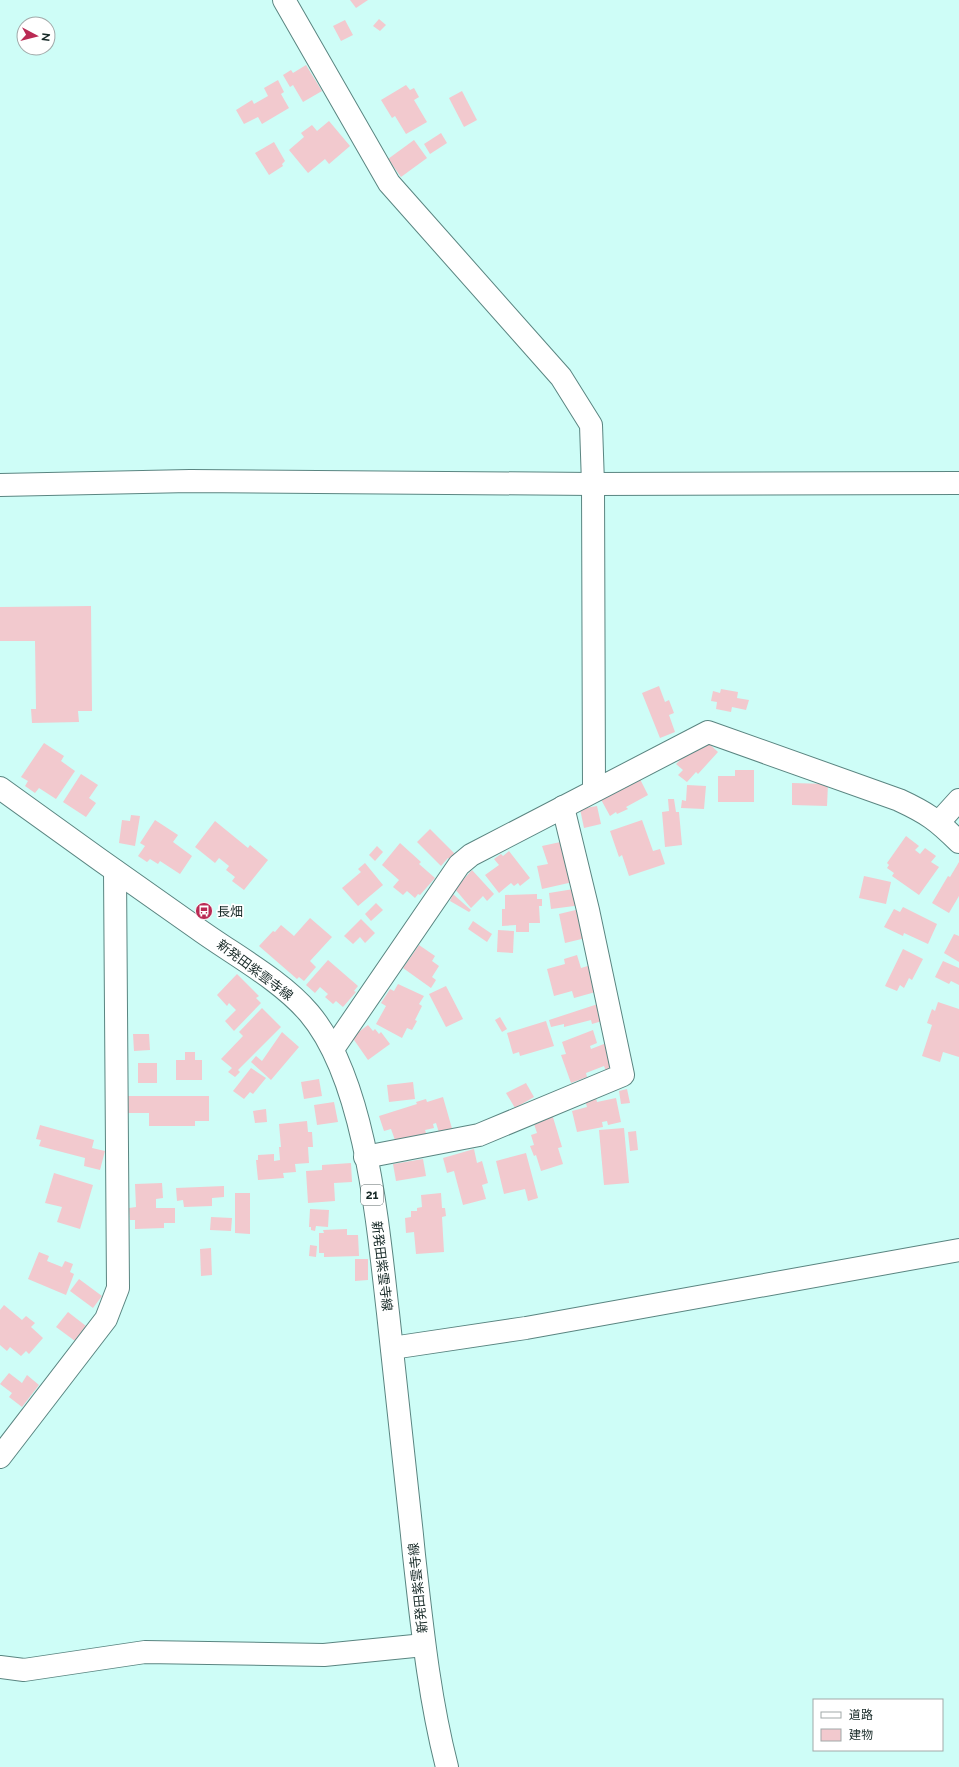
<svg xmlns="http://www.w3.org/2000/svg" width="959" height="1767" viewBox="0 0 959 1767" font-family="Raleway,'Noto Sans JP',sans-serif">
<style>
.building{fill:#f2c9ce}
.lines{fill:none;stroke-linecap:round;stroke-linejoin:round}
.minor-casing{stroke:#5a8581;stroke-width:24}
.major-casing{stroke:#5a8581;stroke-width:24}
.minor{stroke:#fff;stroke-width:22}
.major{stroke:#fff;stroke-width:22}
.labels{text-anchor:middle;dominant-baseline:central;stroke-width:3.5;stroke-linejoin:round;paint-order:stroke}
.shield{fill:#fff;stroke:#5d6968;stroke-width:1}
.shield-label{font-size:12px;font-weight:bold;fill:#172927}
.poi-label{font-size:13px;fill:#172927;stroke:#fff;text-anchor:start}
.street-label{font-size:13px;fill:#172927;stroke:#fff}
</style>
<rect width="100%" height="100%" fill="#cefdf7"/>
<g class="building">
<path d="M 350,0 L 368,0 L 356,8 Z"/>
<path d="M 379,19 L 386,25 L 380,31 L 373,26 Z"/>
<path d="M 345,20 L 353,35 L 341,41 L 333,26 Z"/>
<path d="M 306,65 L 322,91 L 303,102 L 293,85 L 290,87 L 283,75 L 291,70 L 293,73 Z"/>
<path d="M 278,80 L 284,92 L 281,94 L 289,108 L 262,124 L 258,117 L 244,124 L 236,110 L 252,100 L 254,104 L 268,96 L 264,88 Z"/>
<path d="M 406,85 L 410,90 L 414,88 L 419,97 L 414,100 L 427,122 L 406,134 L 395,116 L 392,118 L 381,100 Z"/>
<path d="M 462,91 L 477,120 L 464,127 L 449,98 Z"/>
<path d="M 329,121 L 350,146 L 329,164 L 325,159 L 308,173 L 289,150 L 304,137 L 301,133 L 312,125 L 317,131 Z"/>
<path d="M 441,133 L 447,143 L 430,154 L 424,144 Z"/>
<path d="M 414,140 L 427,158 L 401,177 L 388,159 Z"/>
<path d="M 274,142 L 285,161 L 282,164 L 283,166 L 269,175 L 255,153 Z"/>
<path d="M 91,606 L 92,711 L 78,711 L 79,722 L 32,723 L 31,709 L 36,709 L 35,641 L 0,641 L 0,607 Z"/>
<path d="M 659,686 L 665,702 L 669,700 L 674,713 L 669,715 L 675,732 L 660,738 L 642,693 Z"/>
<path d="M 721,689 L 738,692 L 737,698 L 749,700 L 746,710 L 732,707 L 731,712 L 716,709 L 717,702 L 711,701 L 713,691 L 720,693 Z"/>
<path d="M 706,741 L 718,752 L 698,774 L 696,772 L 687,782 L 678,775 L 683,770 L 676,764 L 682,758 Z"/>
<path d="M 44,743 L 64,756 L 61,761 L 75,771 L 56,799 L 39,788 L 35,793 L 25,786 L 28,781 L 21,777 Z"/>
<path d="M 735,770 L 754,770 L 754,802 L 718,802 L 718,776 L 735,776 Z"/>
<path d="M 637,773 L 648,795 L 626,807 L 628,809 L 617,814 L 616,812 L 610,816 L 598,794 Z"/>
<path d="M 81,774 L 98,785 L 89,798 L 96,803 L 86,817 L 63,802 Z"/>
<path d="M 792,783 L 828,784 L 827,806 L 792,805 Z"/>
<path d="M 687,785 L 706,786 L 704,809 L 681,808 L 682,800 L 686,801 Z"/>
<path d="M 668,799 L 674,799 L 676,812 L 679,812 L 682,845 L 665,847 L 662,812 L 669,811 Z"/>
<path d="M 597,806 L 601,824 L 584,828 L 580,809 Z"/>
<path d="M 131,815 L 140,816 L 135,846 L 119,843 L 122,820 L 130,821 Z"/>
<path d="M 155,820 L 178,835 L 173,842 L 192,856 L 180,874 L 160,861 L 158,864 L 150,859 L 147,862 L 138,856 L 145,846 L 140,843 Z"/>
<path d="M 642,820 L 653,851 L 660,849 L 665,864 L 629,876 L 622,855 L 619,857 L 610,831 Z"/>
<path d="M 215,821 L 248,848 L 250,845 L 268,860 L 244,890 L 232,881 L 235,877 L 226,870 L 229,866 L 219,858 L 215,863 L 195,847 Z"/>
<path d="M 430,829 L 456,855 L 451,860 L 448,858 L 441,866 L 417,842 Z"/>
<path d="M 906,836 L 919,846 L 915,850 L 920,854 L 925,848 L 936,856 L 931,862 L 939,867 L 919,895 L 892,876 L 894,873 L 887,868 L 889,865 L 887,863 Z"/>
<path d="M 565,841 L 573,882 L 542,889 L 537,866 L 548,864 L 542,846 Z"/>
<path d="M 400,843 L 421,862 L 419,864 L 435,878 L 420,895 L 418,894 L 415,898 L 407,891 L 403,895 L 393,887 L 399,880 L 382,865 Z"/>
<path d="M 377,846 L 383,852 L 375,861 L 369,855 Z"/>
<path d="M 509,851 L 530,878 L 520,886 L 518,883 L 514,886 L 511,883 L 499,893 L 485,875 L 499,865 L 494,859 L 501,854 L 503,856 Z"/>
<path d="M 959,862 L 959,896 L 949,913 L 932,903 L 948,876 L 950,877 Z"/>
<path d="M 365,863 L 383,885 L 358,906 L 342,888 L 361,872 L 358,869 Z"/>
<path d="M 472,870 L 494,894 L 487,901 L 483,896 L 471,908 L 455,889 Z"/>
<path d="M 864,876 L 891,882 L 886,904 L 859,898 Z"/>
<path d="M 580,888 L 582,905 L 551,909 L 549,893 Z"/>
<path d="M 453,894 L 471,910 L 469,912 L 450,901 Z"/>
<path d="M 537,894 L 537,899 L 542,899 L 542,906 L 539,906 L 540,923 L 529,923 L 529,932 L 516,932 L 516,925 L 502,926 L 502,909 L 505,909 L 505,895 Z"/>
<path d="M 376,903 L 383,910 L 371,921 L 365,914 Z"/>
<path d="M 903,907 L 937,924 L 928,944 L 904,933 L 903,936 L 884,927 L 894,909 L 900,912 Z"/>
<path d="M 584,908 L 590,937 L 565,943 L 559,914 Z"/>
<path d="M 310,918 L 332,937 L 310,961 L 316,967 L 304,981 L 299,977 L 297,979 L 259,946 L 273,931 L 275,932 L 281,925 L 294,936 Z"/>
<path d="M 361,919 L 375,933 L 365,943 L 360,937 L 353,944 L 344,936 Z"/>
<path d="M 473,921 L 492,934 L 487,942 L 468,929 Z"/>
<path d="M 498,930 L 514,931 L 513,953 L 497,952 Z"/>
<path d="M 954,934 L 959,936 L 959,962 L 944,953 Z"/>
<path d="M 419,945 L 435,956 L 432,961 L 439,966 L 432,977 L 436,980 L 431,988 L 403,968 Z"/>
<path d="M 903,949 L 923,959 L 912,980 L 909,978 L 904,988 L 900,985 L 897,991 L 885,986 Z"/>
<path d="M 577,955 L 581,968 L 591,965 L 599,991 L 574,998 L 572,991 L 554,996 L 547,969 L 565,964 L 564,959 Z"/>
<path d="M 328,960 L 358,986 L 354,991 L 356,992 L 343,1007 L 336,1001 L 333,1004 L 325,997 L 328,994 L 320,987 L 315,993 L 306,985 Z"/>
<path d="M 943,961 L 959,968 L 959,985 L 951,981 L 949,984 L 935,977 Z"/>
<path d="M 237,974 L 259,996 L 256,998 L 261,1003 L 234,1031 L 225,1021 L 236,1010 L 229,1003 L 227,1006 L 217,995 Z"/>
<path d="M 398,984 L 424,996 L 419,1004 L 422,1006 L 415,1020 L 417,1021 L 412,1030 L 407,1028 L 402,1038 L 376,1024 L 386,1006 L 381,1003 L 390,989 L 394,991 Z"/>
<path d="M 446,986 L 463,1019 L 446,1027 L 429,994 Z"/>
<path d="M 604,1002 L 609,1019 L 592,1024 L 591,1020 L 564,1027 L 564,1024 L 551,1027 L 549,1020 Z"/>
<path d="M 938,1002 L 959,1009 L 959,1057 L 943,1052 L 940,1062 L 922,1056 L 932,1025 L 927,1023 L 932,1009 L 935,1011 Z"/>
<path d="M 262,1008 L 281,1027 L 238,1070 L 240,1072 L 235,1077 L 228,1072 L 232,1068 L 221,1059 L 243,1036 L 239,1032 Z"/>
<path d="M 500,1017 L 507,1029 L 502,1032 L 495,1020 Z"/>
<path d="M 546,1021 L 554,1046 L 520,1056 L 519,1052 L 513,1054 L 507,1033 Z"/>
<path d="M 368,1025 L 373,1031 L 375,1029 L 379,1034 L 381,1032 L 390,1044 L 368,1060 L 352,1037 Z"/>
<path d="M 593,1030 L 597,1043 L 590,1046 L 591,1049 L 609,1042 L 618,1066 L 606,1071 L 604,1066 L 586,1073 L 587,1077 L 571,1083 L 561,1055 L 566,1054 L 562,1042 Z"/>
<path d="M 282,1032 L 299,1047 L 271,1080 L 251,1062 L 256,1056 L 262,1061 Z"/>
<path d="M 133,1034 L 149,1034 L 150,1050 L 134,1051 Z"/>
<path d="M 185,1052 L 195,1052 L 195,1060 L 202,1060 L 202,1080 L 176,1080 L 176,1060 L 185,1060 Z"/>
<rect x="138" y="1063" width="19" height="20"/>
<path d="M 251,1068 L 266,1078 L 253,1094 L 250,1092 L 244,1099 L 233,1091 Z"/>
<path d="M 319,1079 L 322,1096 L 304,1099 L 301,1082 Z"/>
<path d="M 413,1082 L 415,1099 L 389,1102 L 387,1085 Z"/>
<path d="M 526,1083 L 534,1097 L 515,1108 L 506,1093 Z"/>
<path d="M 627,1089 L 630,1103 L 621,1104 L 619,1091 Z"/>
<path d="M 123,1096 L 209,1096 L 209,1121 L 195,1121 L 195,1126 L 149,1126 L 149,1113 L 123,1113 Z"/>
<path d="M 443,1097 L 453,1132 L 440,1136 L 436,1123 L 433,1124 L 434,1128 L 425,1130 L 427,1136 L 396,1143 L 391,1129 L 384,1131 L 379,1116 L 417,1104 L 416,1102 L 426,1099 L 427,1102 Z"/>
<path d="M 596,1098 L 597,1102 L 616,1098 L 621,1122 L 608,1125 L 607,1121 L 602,1122 L 603,1127 L 577,1132 L 572,1111 L 587,1107 L 585,1100 Z"/>
<path d="M 334,1102 L 338,1122 L 317,1125 L 314,1105 Z"/>
<path d="M 266,1109 L 267,1122 L 255,1123 L 253,1111 Z"/>
<path d="M 552,1114 L 562,1147 L 558,1148 L 563,1164 L 541,1171 L 536,1155 L 534,1156 L 530,1146 L 534,1145 L 531,1135 L 537,1133 L 534,1124 L 539,1123 L 538,1118 Z"/>
<path d="M 307,1121 L 308,1132 L 312,1132 L 313,1147 L 308,1147 L 309,1163 L 295,1164 L 296,1172 L 283,1173 L 284,1178 L 258,1180 L 256,1160 L 258,1160 L 258,1155 L 274,1154 L 274,1161 L 280,1160 L 279,1147 L 281,1147 L 279,1124 Z"/>
<path d="M 40,1125 L 94,1140 L 92,1148 L 105,1151 L 100,1170 L 84,1166 L 85,1158 L 39,1146 L 41,1140 L 36,1139 Z"/>
<path d="M 624,1128 L 629,1183 L 604,1185 L 599,1130 Z"/>
<path d="M 636,1131 L 638,1150 L 630,1151 L 628,1132 Z"/>
<path d="M 474,1149 L 477,1163 L 482,1161 L 488,1183 L 482,1185 L 486,1199 L 463,1205 L 454,1171 L 447,1173 L 443,1158 Z"/>
<path d="M 526,1153 L 538,1198 L 528,1201 L 525,1189 L 504,1194 L 496,1161 Z"/>
<path d="M 423,1159 L 426,1176 L 396,1181 L 393,1164 Z"/>
<path d="M 351,1163 L 352,1182 L 334,1183 L 335,1201 L 308,1203 L 306,1171 L 322,1170 L 322,1165 Z"/>
<path d="M 54,1173 L 93,1185 L 80,1229 L 57,1222 L 62,1207 L 45,1203 Z"/>
<path d="M 162,1183 L 163,1198 L 156,1199 L 156,1208 L 175,1208 L 175,1223 L 164,1223 L 164,1228 L 135,1229 L 135,1220 L 130,1220 L 129,1208 L 136,1207 L 135,1184 Z"/>
<path d="M 224,1186 L 224,1197 L 212,1198 L 212,1206 L 184,1207 L 183,1200 L 177,1201 L 176,1188 Z"/>
<path d="M 235,1193 L 250,1193 L 250,1234 L 235,1233 Z"/>
<path d="M 441,1193 L 442,1208 L 445,1208 L 446,1216 L 442,1217 L 444,1252 L 416,1254 L 414,1232 L 406,1233 L 405,1218 L 411,1217 L 411,1211 L 417,1211 L 417,1208 L 422,1207 L 421,1195 Z"/>
<path d="M 310,1209 L 329,1210 L 328,1227 L 316,1226 L 315,1231 L 311,1230 L 311,1227 L 309,1227 Z"/>
<path d="M 211,1217 L 232,1218 L 231,1231 L 210,1230 Z"/>
<path d="M 347,1229 L 347,1235 L 358,1235 L 359,1256 L 324,1257 L 324,1253 L 319,1253 L 319,1233 L 324,1233 L 323,1230 Z"/>
<path d="M 310,1245 L 317,1246 L 316,1257 L 309,1256 Z"/>
<path d="M 211,1248 L 212,1275 L 201,1276 L 200,1249 Z"/>
<path d="M 39,1252 L 49,1256 L 47,1261 L 62,1267 L 65,1261 L 73,1264 L 70,1272 L 74,1274 L 66,1295 L 28,1279 Z"/>
<path d="M 355,1259 L 368,1259 L 368,1280 L 355,1281 Z"/>
<path d="M 79,1279 L 102,1296 L 93,1308 L 70,1291 Z"/>
<path d="M 4,1305 L 22,1320 L 26,1316 L 35,1323 L 31,1327 L 43,1338 L 29,1354 L 26,1351 L 21,1356 L 10,1347 L 7,1351 L 0,1345 L 0,1310 Z"/>
<path d="M 68,1312 L 86,1326 L 75,1341 L 56,1327 Z"/>
<path d="M 9,1373 L 22,1383 L 27,1375 L 39,1385 L 22,1407 L 9,1397 L 12,1393 L 0,1384 Z"/>
</g>
<g class="lines">
<g class="minor-casing">
<g id="minor">
<path d="M 284,0 L 389,183 L 561,377 L 591,425 L 593,484 L 594,790"/>
<path d="M 0,485 L 190,481 L 593,484 L 959,483"/>
<path d="M 939,822 L 959,800"/>
<path d="M 333,1049 L 459,865 L 471,855 L 708,732 L 899,800 C 927,813 937,820 959,842"/>
<path d="M 365,1157 L 479,1135 L 623,1075 L 588,910 L 563,807"/>
<path d="M 392,1348 L 526,1328 L 959,1250"/>
<path d="M 0,1457 L 106,1319 L 118,1288 L 115,871"/>
<path d="M 0,1667 L 24,1670 L 145,1652 L 324,1655 L 424,1645"/>
</g>
</g>
<g class="major-casing">
<path id="major" d="M 0,788 C 66,836 132,883 198,929 C 234,955 281,980 309,1013 C 366,1080 378,1227 388,1313 C 397,1393 406,1474 414,1555 C 422,1626 429,1697 447,1767"/>
</g>
<use href="#minor" class="minor"/>
<use href="#major" class="major"/>
</g>
<defs>
<g id="bus-disc" transform="scale(0.9)"><circle r="9.5" fill="#ba2a54" stroke="#fff"/><path d="M-5-6H5V4H4V6H2V4H-2V6H-4V4H-5ZM-3.5-4V0h7V-4ZM-3.5 1.2v1.5H-2V1.2ZM2 1.2v1.5H3.5V1.2Z" fill="#fff"/></g>
</defs>
<g fill-rule="evenodd">
<use href="#bus-disc" x="204" y="911"/>
</g>
<g class="labels">
<rect class="shield" x="361" y="1185" width="22" height="20" rx="3"/>
<g class="shield-label">
<text x="372" y="1195">21</text>
</g>
<g class="poi-label">
<text x="217" y="911">長畑</text>
</g>
<g class="street-label">
<text transform="translate(255 970) rotate(37)">新発田紫雲寺線</text>
<text transform="translate(382 1266) rotate(83)">新発田紫雲寺線</text>
<text transform="translate(418 1588) rotate(-96)">新発田紫雲寺線</text>
</g>
</g>
<rect x="813" y="1699" width="130" height="52" fill="#ffffff" stroke="#a2a9a9"/>
<rect x="821" y="1712" width="20" height="6" fill="#ffffff" stroke="#a2a9a9"/>
<text x="849" y="1719" font-size="12" fill="#172927">道路</text>
<rect x="821" y="1729" width="20" height="12" fill="#f2c9ce" stroke="#a2a9a9"/>
<text x="849" y="1739" font-size="12" fill="#172927">建物</text>
<g transform="translate(36 36) rotate(97)"><circle r="19" fill="#ffffff" stroke="#a2a9a9"/>
<path d="M0-3L7 15L0 10L-7 15Z" fill="#ba2a54"/>
<text y="-6" font-size="11" font-weight="bold" text-anchor="middle" fill="#172927">N</text>
</g>
</svg>
